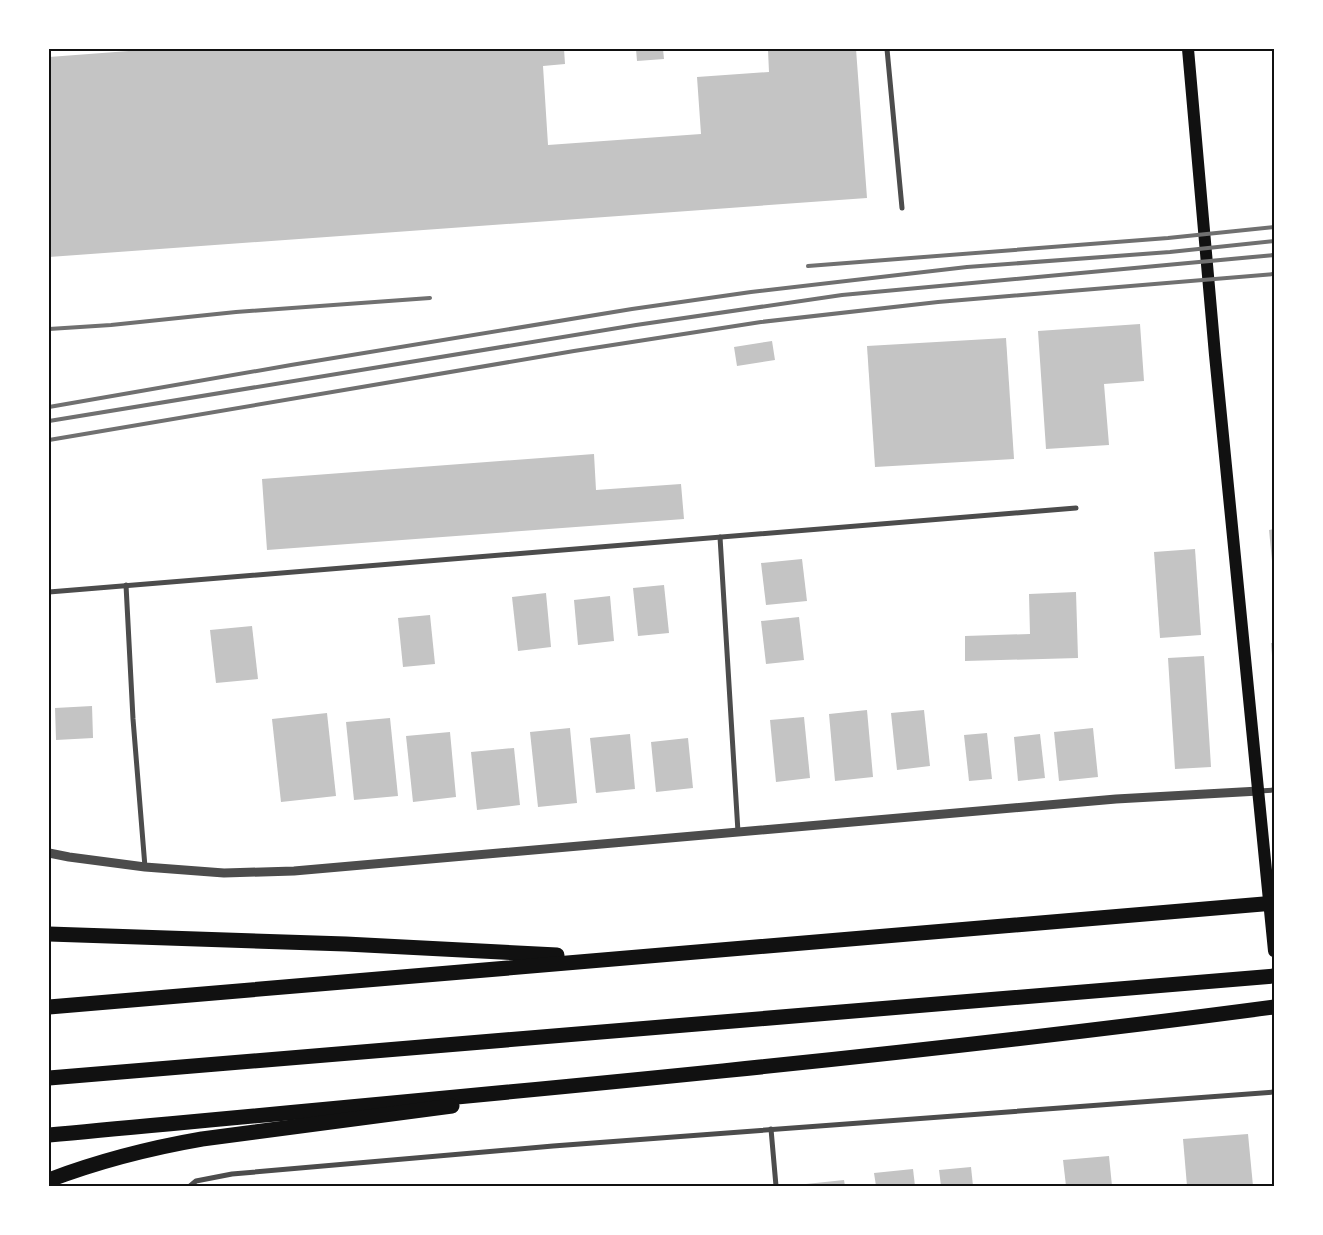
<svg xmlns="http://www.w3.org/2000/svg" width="1323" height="1235" viewBox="0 0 1323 1235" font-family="'PT Sans Narrow',sans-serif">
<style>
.building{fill:#c4c4c4}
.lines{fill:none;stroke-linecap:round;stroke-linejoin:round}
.minor{stroke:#4c4c4c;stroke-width:5}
.tertiary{stroke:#4c4c4c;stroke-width:9}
.primary{stroke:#111;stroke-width:12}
.motorway{stroke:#111;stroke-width:15}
.rail{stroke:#707070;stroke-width:4}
.neatline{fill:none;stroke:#111;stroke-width:2}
</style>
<rect width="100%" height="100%" fill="#fff"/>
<g class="building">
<path d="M 142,49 L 564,49 L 565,64 L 543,66 L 548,145 L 701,134 L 697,77 L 769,72 L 768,50 L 856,49 L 867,198 L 49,257 L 49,57 L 142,50 Z"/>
<path d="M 636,49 L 663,49 L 664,59 L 637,61 Z"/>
<path d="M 1140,324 L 1144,381 L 1104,384 L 1109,445 L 1046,449 L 1038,331 Z"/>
<path d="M 1006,338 L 1014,459 L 875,467 L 867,346 Z"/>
<path d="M 772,341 L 775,360 L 737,366 L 734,347 Z"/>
<path d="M 594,454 L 596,490 L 681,484 L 684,519 L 267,550 L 262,479 Z"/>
<path d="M 1274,529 L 1274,571 L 1273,571 L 1269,530 Z"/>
<path d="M 1195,549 L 1201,635 L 1160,638 L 1154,552 Z"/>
<path d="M 802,559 L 807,601 L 766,605 L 761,563 Z"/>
<path d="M 664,585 L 669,633 L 638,636 L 633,588 Z"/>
<path d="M 1076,592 L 1078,658 L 965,661 L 965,636 L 1030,634 L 1029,594 Z"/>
<path d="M 546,593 L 551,647 L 518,651 L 512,597 Z"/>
<path d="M 610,596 L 614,641 L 578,645 L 574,600 Z"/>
<path d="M 430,615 L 435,664 L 403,667 L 398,618 Z"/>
<path d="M 799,617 L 804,660 L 766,664 L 761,621 Z"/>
<path d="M 252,626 L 258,679 L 216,683 L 210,630 Z"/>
<path d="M 1271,643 L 1274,643 L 1274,668 L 1273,668 Z"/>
<path d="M 1204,656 L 1211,767 L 1175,769 L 1168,658 Z"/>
<path d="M 92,706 L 93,738 L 56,740 L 55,708 Z"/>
<path d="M 867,710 L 873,777 L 835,781 L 829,714 Z"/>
<path d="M 924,710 L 930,766 L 897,770 L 891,713 Z"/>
<path d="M 327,713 L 336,796 L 281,802 L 272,719 Z"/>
<path d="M 804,717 L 810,778 L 776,782 L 770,720 Z"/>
<path d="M 390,718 L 398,796 L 354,800 L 346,722 Z"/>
<path d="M 570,728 L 577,803 L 538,807 L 530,732 Z"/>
<path d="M 1093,728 L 1098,777 L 1059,781 L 1054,732 Z"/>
<path d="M 450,732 L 456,797 L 413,802 L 406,736 Z"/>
<path d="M 987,733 L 992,779 L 969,781 L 964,735 Z"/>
<path d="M 630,734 L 635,789 L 596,793 L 590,738 Z"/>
<path d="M 1040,734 L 1045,778 L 1018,781 L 1014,737 Z"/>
<path d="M 688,738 L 693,788 L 656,792 L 651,742 Z"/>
<path d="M 514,748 L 520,805 L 477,810 L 471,752 Z"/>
<path d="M 1248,1134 L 1253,1186 L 1187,1186 L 1183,1139 Z"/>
<path d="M 1109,1156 L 1112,1186 L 1066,1186 L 1063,1160 Z"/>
<path d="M 971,1167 L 973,1186 L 941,1186 L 939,1170 Z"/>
<path d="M 913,1169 L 915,1186 L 876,1186 L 874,1173 Z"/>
<path d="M 844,1180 L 845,1186 L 806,1186 L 806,1184 Z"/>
</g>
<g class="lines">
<g class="minor">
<path d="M 887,49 L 902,208"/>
<path d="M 720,537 L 738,832"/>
<path d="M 126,585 L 133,719 L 145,867"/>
<path d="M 49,592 L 1076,508"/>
<path d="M 1259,791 L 1274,790"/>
<path d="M 771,1129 L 776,1186"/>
<path d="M 190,1186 L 196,1181 L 232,1174 L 553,1146 L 1274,1092"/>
</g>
<path class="tertiary" d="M 49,853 L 69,857 L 145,867 L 224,873 L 294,871 L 1116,799 L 1259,791"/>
<path class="primary" d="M 1188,49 L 1215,355 L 1274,951"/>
<g class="motorway">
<path d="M 49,934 L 346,944 L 557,955"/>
<path d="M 49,1007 L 1274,903"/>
<path d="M 49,1078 L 1274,976"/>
<path d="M 49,1135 C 458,1097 867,1061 1274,1007"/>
<path d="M 49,1180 C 99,1161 150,1148 202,1139 L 452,1106"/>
</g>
<g class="rail">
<path d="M 808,266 L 1168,238 L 1274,227"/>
<path d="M 49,329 L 111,325 L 236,312 L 430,298"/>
<path d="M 49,407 L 291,365 L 632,309 L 751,292 L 967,267 L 1170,252 L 1274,241"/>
<path d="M 49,421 L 636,325 L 842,295 L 1274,255"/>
<path d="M 49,440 L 574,351 L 761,322 L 938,302 L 1274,274"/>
</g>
</g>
<rect width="1323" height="1235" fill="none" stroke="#ffffff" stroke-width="100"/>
<rect x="50" y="50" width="1223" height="1135" class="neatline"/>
</svg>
